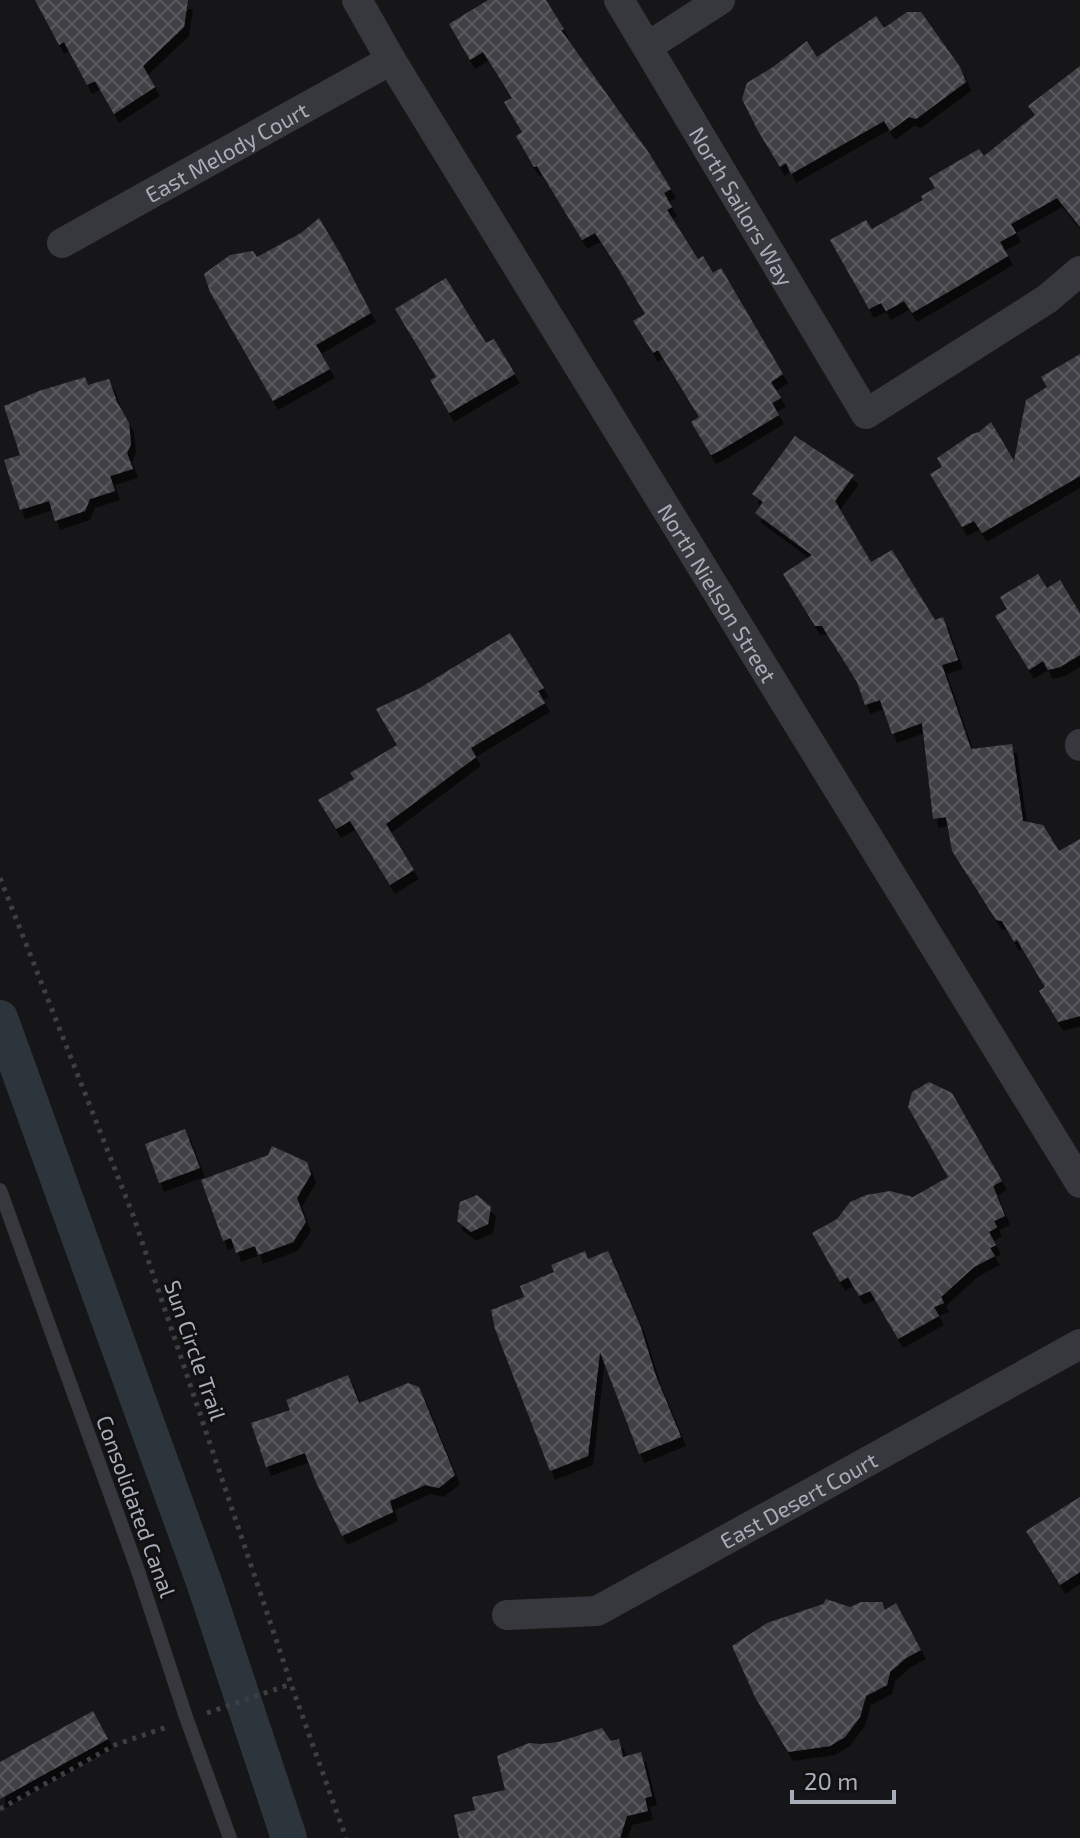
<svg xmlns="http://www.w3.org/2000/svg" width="1080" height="1838" viewBox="0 0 1080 1838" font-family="'Exo 2',sans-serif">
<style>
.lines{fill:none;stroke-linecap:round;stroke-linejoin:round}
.canal{stroke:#2c353c;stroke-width:36}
.building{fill:url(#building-cross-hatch);filter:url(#shadow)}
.path{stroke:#3d3f44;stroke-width:5;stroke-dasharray:4 6;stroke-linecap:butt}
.service{stroke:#37383d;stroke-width:14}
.minor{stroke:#37383d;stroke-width:30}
.labels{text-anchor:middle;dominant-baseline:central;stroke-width:6;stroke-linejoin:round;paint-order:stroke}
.street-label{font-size:22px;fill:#a8adb8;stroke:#111113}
</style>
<defs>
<pattern id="building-cross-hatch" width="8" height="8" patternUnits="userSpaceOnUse" patternTransform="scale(2)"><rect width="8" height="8" fill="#404145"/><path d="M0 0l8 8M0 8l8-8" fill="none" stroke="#595a5e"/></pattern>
<filter id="shadow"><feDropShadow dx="5" dy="9" stdDeviation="0" flood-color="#0009"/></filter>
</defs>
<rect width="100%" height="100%" fill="#161618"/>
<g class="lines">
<path class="canal" d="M 0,1018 L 205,1585 L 289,1838"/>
</g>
<g class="building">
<path d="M 35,0 L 188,0 L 184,27 L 143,66 L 155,87 L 114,114 L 95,81 L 87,85 L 64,42 L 59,45 Z"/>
<path d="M 488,0 L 546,0 L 564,29 L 561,30 L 649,153 L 671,189 L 664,193 L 672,207 L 667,210 L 698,259 L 703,256 L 713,273 L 721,268 L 783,374 L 771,382 L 781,398 L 772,403 L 779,415 L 723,449 L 711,455 L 691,422 L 699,417 L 658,350 L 653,353 L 633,321 L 645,314 L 616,265 L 595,233 L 582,240 L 537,166 L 534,167 L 516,136 L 522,132 L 504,102 L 512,98 L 483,52 L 470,60 L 449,24 Z"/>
<path d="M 907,12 L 921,12 L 960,67 L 966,82 L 916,119 L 909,117 L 890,131 L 884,121 L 791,174 L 786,163 L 780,167 L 758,131 L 742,99 L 747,83 L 773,67 L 807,41 L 817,57 L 876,16 L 884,28 Z"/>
<path d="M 1080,66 L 1080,227 L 1057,198 L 1011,224 L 1016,233 L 1000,242 L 1008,256 L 950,291 L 912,313 L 904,301 L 886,311 L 881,303 L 869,309 L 830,240 L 866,220 L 872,229 L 923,200 L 921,196 L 935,188 L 929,178 L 979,149 L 984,156 L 1035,115 L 1028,106 Z"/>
<path d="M 319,218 L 341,255 L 371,313 L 316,345 L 330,369 L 273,401 L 210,292 L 204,274 L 230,255 L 253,251 L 257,257 L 301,233 Z"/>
<path d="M 446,278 L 486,343 L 494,339 L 515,374 L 449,413 L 430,380 L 436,377 L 395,309 Z"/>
<path d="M 1080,354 L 1080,476 L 982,533 L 974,521 L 962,527 L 930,474 L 942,467 L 937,458 L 972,434 L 979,432 L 991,422 L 1014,461 L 1026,400 L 1047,387 L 1041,377 Z"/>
<path d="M 85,377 L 88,385 L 109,379 L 117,402 L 129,423 L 131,444 L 127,453 L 133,469 L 110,476 L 115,491 L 90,499 L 85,511 L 55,521 L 49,501 L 20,510 L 4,460 L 20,455 L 4,406 L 39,391 Z"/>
<path d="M 795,436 L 854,475 L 835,501 L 871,562 L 892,550 L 935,620 L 943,617 L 958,660 L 942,665 L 971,749 L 1012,744 L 1023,821 L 1043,825 L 1059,851 L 1080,839 L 1080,1016 L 1058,1022 L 1039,991 L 1045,987 L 1017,940 L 1014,942 L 1002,921 L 996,920 L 952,851 L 946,817 L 933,819 L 922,723 L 892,734 L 880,700 L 865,705 L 857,682 L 822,626 L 815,626 L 783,574 L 812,555 L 755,513 L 763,502 L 752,494 Z"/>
<path d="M 1038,574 L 1047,588 L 1060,580 L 1080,613 L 1080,655 L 1060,667 L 1048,670 L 1043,661 L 1029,670 L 995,616 L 1007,609 L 1000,597 Z"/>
<path d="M 510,633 L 544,688 L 538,691 L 545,703 L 471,748 L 476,757 L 386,824 L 414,870 L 390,885 L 350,821 L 336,829 L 318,800 L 354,779 L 350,773 L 397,745 L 376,709 L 418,689 Z"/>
<path d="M 929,1082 L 952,1093 L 1002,1181 L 993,1186 L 1005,1216 L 994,1221 L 997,1227 L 989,1232 L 996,1245 L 990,1248 L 995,1256 L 974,1267 L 941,1297 L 944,1303 L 934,1307 L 939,1316 L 898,1339 L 870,1291 L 859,1296 L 848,1277 L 840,1282 L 812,1233 L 837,1219 L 850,1202 L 866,1195 L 890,1191 L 913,1197 L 948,1177 L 908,1107 L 912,1092 Z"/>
<path d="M 185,1129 L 200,1168 L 159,1183 L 145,1144 Z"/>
<path d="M 272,1146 L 307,1162 L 311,1174 L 297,1198 L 306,1222 L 293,1242 L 258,1255 L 255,1246 L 236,1253 L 231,1238 L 223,1241 L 201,1180 L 268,1155 Z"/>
<path d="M 477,1195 L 491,1207 L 488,1224 L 471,1232 L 457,1221 L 460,1202 Z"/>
<path d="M 585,1251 L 588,1259 L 608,1251 L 640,1325 L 656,1376 L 681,1437 L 639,1454 L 600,1352 L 588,1456 L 550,1471 L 495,1329 L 491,1310 L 524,1297 L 520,1286 L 554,1272 L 551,1265 Z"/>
<path d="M 348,1375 L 359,1403 L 408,1383 L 419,1387 L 455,1475 L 439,1488 L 425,1485 L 390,1501 L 393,1512 L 342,1536 L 315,1480 L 305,1453 L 266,1467 L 251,1423 L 290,1410 L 286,1400 Z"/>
<path d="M 1080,1497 L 1080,1572 L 1060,1585 L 1026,1531 Z"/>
<path d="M 826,1599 L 850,1607 L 861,1602 L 882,1602 L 885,1610 L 896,1603 L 921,1650 L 906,1658 L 890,1672 L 887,1685 L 866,1696 L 860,1717 L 845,1737 L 830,1746 L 788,1752 L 755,1697 L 732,1646 L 767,1623 L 823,1604 Z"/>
<path d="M 93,1711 L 108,1739 L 0,1799 L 0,1762 Z"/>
<path d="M 602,1728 L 611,1741 L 619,1739 L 623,1757 L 641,1752 L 652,1796 L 645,1798 L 648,1811 L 627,1816 L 620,1838 L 459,1838 L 454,1815 L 475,1810 L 472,1797 L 505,1790 L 497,1756 L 529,1743 L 541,1744 L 558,1742 Z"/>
</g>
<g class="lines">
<g class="path">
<path d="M 0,878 L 133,1215 L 291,1684 L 346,1838"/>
<path d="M 207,1713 L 291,1684"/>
<path d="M 0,1809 L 115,1745 L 167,1727"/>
</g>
<path class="service" d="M 0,1190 L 137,1568 L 187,1720 L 230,1838"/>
<g class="minor">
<path id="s1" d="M 357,0 L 391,60 L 1080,1183"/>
<path id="s2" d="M 619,0 L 866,414 L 1047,299 L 1080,271"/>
<path d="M 647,47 L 720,0"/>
<path id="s3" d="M 62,243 L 391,60"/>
<path d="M 1080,744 L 1080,746"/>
<path id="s4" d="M 507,1615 L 597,1611 L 1080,1344"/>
</g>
</g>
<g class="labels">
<g class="street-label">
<text stroke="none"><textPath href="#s3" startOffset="188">East Melody Court</textPath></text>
<text stroke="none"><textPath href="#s2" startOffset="240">North Sailors Way</textPath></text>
<text stroke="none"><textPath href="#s1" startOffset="694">North Nielson Street</textPath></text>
<text transform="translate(196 1350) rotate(71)">Sun Circle Trail</text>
<text stroke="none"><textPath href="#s4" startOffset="320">East Desert Court</textPath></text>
<text transform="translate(137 1506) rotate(70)">Consolidated Canal</text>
</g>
</g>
<path d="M792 1790v12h102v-12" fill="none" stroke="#a8adb8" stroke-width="4"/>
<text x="804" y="1790" font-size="24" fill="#a8adb8" stroke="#111113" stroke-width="6" paint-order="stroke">20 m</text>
</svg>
